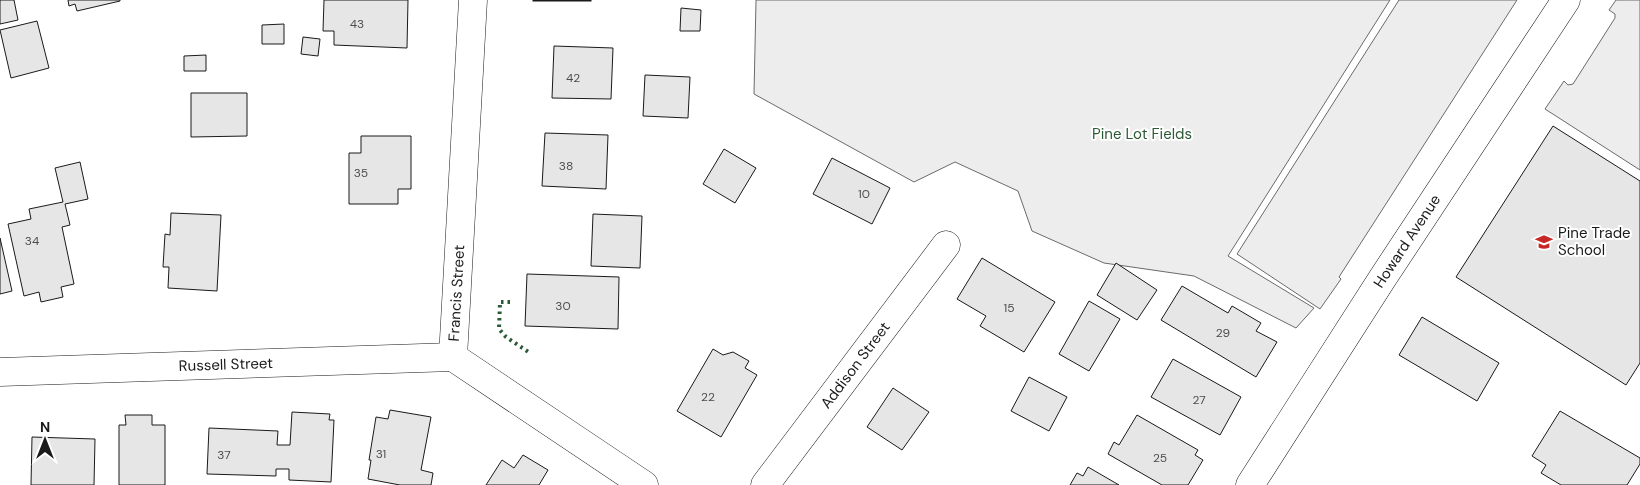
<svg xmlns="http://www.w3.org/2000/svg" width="1640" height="485" viewBox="0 0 1640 485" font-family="'DM Sans',sans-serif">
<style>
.built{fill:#ededed;stroke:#6a6a6a}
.building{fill:#e6e6e6;stroke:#1a1a1a}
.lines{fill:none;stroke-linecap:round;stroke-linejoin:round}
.street-casing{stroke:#1a1a1a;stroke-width:29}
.street{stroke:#fff;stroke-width:28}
.hedge{stroke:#2b5a34;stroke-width:4;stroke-dasharray:2.5 4;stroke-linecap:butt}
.labels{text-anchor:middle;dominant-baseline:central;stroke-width:4;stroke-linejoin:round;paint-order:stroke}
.number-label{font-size:12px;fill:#4d4d4d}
.park-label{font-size:15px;fill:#2b5a34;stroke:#fff}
.poi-label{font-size:15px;fill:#1a1a1a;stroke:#fff;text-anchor:start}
.street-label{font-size:15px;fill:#1a1a1a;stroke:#fff}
</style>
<rect width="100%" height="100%" fill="#fff"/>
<g class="built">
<path d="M 756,0 L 1390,0 L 1228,256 L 1314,308 L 1296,328 L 1194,276 L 1104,263 L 1032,231 L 1018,191 L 955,162 L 914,182 L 754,94 Z"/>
<path d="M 1399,0 L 1517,0 L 1339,277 L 1341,279 L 1320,309 L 1237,254 Z"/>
<path d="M 1616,0 L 1640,0 L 1640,170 L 1545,109 L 1564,81 L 1568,85 L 1573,84 L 1615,18 L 1615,14 L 1609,10 Z"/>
</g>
<g class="building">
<path d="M 0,0 L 14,0 L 18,20 L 0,24 Z"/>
<path d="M 68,0 L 120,0 L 120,1 L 77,11 L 75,4 L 69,6 Z"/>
<path d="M 324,0 L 408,0 L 407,48 L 334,45 L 334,31 L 323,31 Z"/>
<rect x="533" y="0" width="58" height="1"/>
<path d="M 681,8 L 701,10 L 700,31 L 680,31 Z"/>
<path d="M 37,21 L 49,68 L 11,78 L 0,30 Z"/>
<path d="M 284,24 L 284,44 L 262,44 L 262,25 Z"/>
<path d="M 303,37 L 320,39 L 318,56 L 301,54 Z"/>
<path d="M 554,46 L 613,48 L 611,99 L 552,98 Z"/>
<path d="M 206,55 L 206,71 L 184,71 L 184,56 Z"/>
<path d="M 645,75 L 690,77 L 688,118 L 643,116 Z"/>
<path d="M 191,93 L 247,93 L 247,136 L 191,137 Z"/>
<path d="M 1553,126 L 1640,181 L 1640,363 L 1626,385 L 1456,277 Z"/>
<path d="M 545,133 L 608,135 L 606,189 L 542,186 Z"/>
<path d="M 361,136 L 411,136 L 411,189 L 398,189 L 398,204 L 349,204 L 349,153 L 361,153 Z"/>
<path d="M 724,149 L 756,168 L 735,203 L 703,184 Z"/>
<path d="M 832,158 L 890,188 L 872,224 L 813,194 Z"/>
<path d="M 80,162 L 88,199 L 65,204 L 70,225 L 62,227 L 74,284 L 61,287 L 63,297 L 41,302 L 39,292 L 24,296 L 8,224 L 31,219 L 29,209 L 63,202 L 55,168 Z"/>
<path d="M 171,213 L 221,215 L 217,291 L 168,288 L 169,267 L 163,267 L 165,234 L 170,235 Z"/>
<path d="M 593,214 L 642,216 L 640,268 L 591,266 Z"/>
<path d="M 0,238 L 12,291 L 0,294 Z"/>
<path d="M 982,258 L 1055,302 L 1024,352 L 980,326 L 986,316 L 957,299 Z"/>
<path d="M 1116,263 L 1157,290 L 1137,320 L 1097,295 Z"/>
<path d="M 527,274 L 619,277 L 618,329 L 525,326 Z"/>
<path d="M 1182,286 L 1228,313 L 1232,306 L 1261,323 L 1256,331 L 1277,342 L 1256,377 L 1161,320 Z"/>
<path d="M 1089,301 L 1120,319 L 1089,371 L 1059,354 Z"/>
<path d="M 1422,317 L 1499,363 L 1477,401 L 1399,355 Z"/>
<path d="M 713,349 L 723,355 L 733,352 L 749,361 L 745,368 L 757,375 L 721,437 L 677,411 Z"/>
<path d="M 1173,359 L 1241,397 L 1220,435 L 1151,397 Z"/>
<path d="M 1029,377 L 1067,397 L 1049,431 L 1011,411 Z"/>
<path d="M 893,388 L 929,412 L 902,450 L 867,427 Z"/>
<path d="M 390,410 L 431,417 L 421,470 L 433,473 L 431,485 L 400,485 L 368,479 L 371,460 L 369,460 L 376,417 L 388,419 Z"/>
<path d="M 1560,411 L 1640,458 L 1640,464 L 1627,485 L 1561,485 L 1541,473 L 1546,465 L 1532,456 Z"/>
<path d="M 292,412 L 330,414 L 329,420 L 334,420 L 331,482 L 289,480 L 289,469 L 276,469 L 276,476 L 207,474 L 209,428 L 278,431 L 277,445 L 290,445 Z"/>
<path d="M 125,415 L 152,415 L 152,425 L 165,425 L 165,485 L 119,485 L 119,425 L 126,425 Z"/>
<path d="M 1137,415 L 1198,450 L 1195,455 L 1203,460 L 1188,485 L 1162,485 L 1108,454 L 1114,442 L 1119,445 Z"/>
<path d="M 32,437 L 95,439 L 94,485 L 31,485 Z"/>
<path d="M 523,455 L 548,470 L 539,485 L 486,485 L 502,460 L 514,468 Z"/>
<path d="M 1088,467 L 1119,485 L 1070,485 L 1077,473 L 1083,476 Z"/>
</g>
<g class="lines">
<g class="street-casing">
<g id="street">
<path id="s1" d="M 453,357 L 473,0"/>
<path d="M 453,357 L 644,485"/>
<path id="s2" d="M 0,372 L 453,357"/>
<path id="s3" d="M 765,485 L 946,245"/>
<path id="s4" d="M 1250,485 L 1382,279 L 1566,0"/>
</g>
</g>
<use href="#street" class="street"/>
<path class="hedge" d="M 510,302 L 500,302 L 499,329 L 506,337 L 530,353"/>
</g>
<defs>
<g id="school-bare" transform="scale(1.35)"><path d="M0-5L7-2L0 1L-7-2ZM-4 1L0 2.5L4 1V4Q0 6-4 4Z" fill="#c62828" stroke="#fff" stroke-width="2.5" paint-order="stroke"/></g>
</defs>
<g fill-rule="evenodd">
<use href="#school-bare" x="1544" y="242"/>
</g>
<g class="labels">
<g class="number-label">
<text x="357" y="24">43</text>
<text x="573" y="78">42</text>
<text x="566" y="166">38</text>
<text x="361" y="173">35</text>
<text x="864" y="194">10</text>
<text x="32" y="241">34</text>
<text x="563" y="306">30</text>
<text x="1009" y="308">15</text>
<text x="1223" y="333">29</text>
<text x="708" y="397">22</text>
<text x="1199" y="400">27</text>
<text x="381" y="454">31</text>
<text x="224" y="455">37</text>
<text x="1160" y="458">25</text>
</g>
<g class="park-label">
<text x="1142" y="134">Pine Lot Fields</text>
</g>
<g class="poi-label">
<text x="1558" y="233">Pine Trade<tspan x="1558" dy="17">School</tspan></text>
</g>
<g class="street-label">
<text stroke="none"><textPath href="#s4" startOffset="290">Howard Avenue</textPath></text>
<text stroke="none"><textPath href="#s1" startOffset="64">Francis Street</textPath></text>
<text stroke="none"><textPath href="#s2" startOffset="226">Russell Street</textPath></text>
<text stroke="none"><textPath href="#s3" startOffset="150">Addison Street</textPath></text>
</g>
</g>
<g transform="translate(45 440)" stroke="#ffffff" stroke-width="4" paint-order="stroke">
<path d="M0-4L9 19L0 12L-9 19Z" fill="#1a1a1a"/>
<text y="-8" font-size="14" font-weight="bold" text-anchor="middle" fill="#1a1a1a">N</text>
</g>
</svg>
